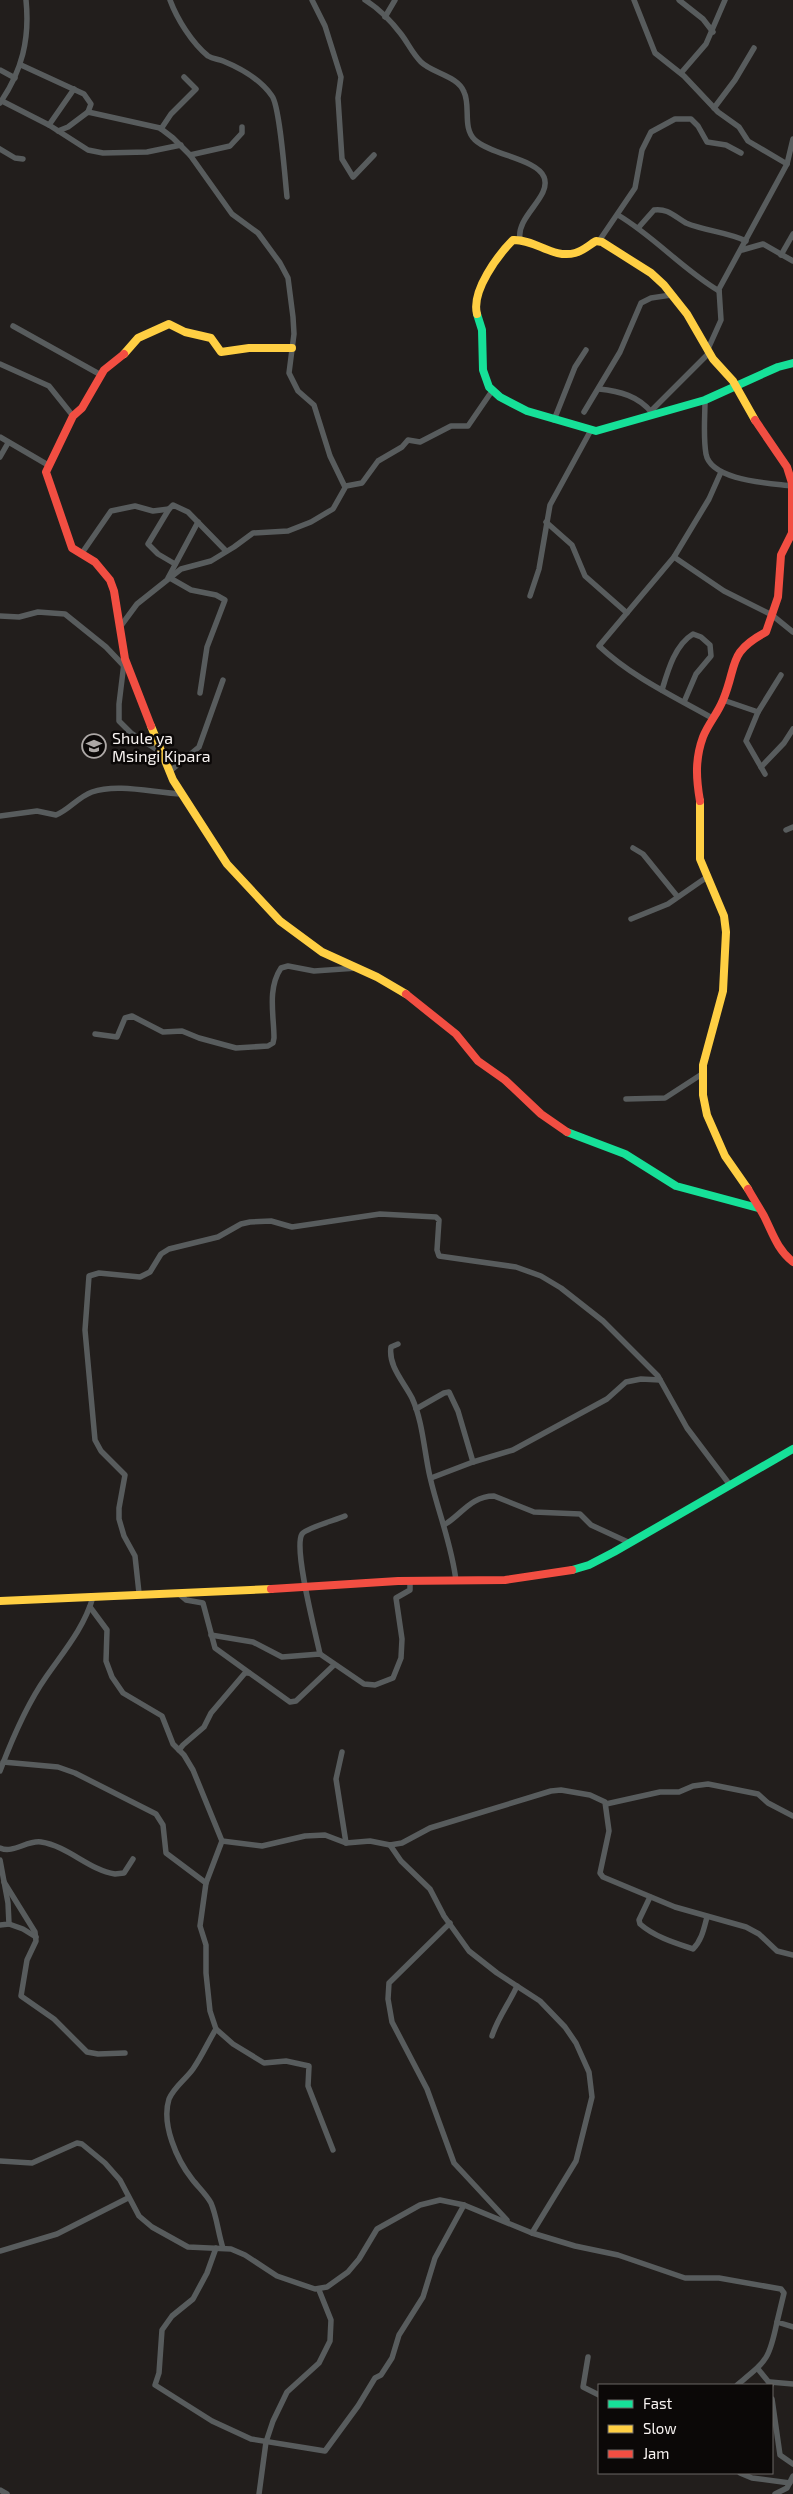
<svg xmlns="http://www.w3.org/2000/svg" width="793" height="2494" viewBox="0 0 793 2494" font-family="'Exo 2',sans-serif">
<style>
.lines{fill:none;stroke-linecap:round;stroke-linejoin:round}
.street{stroke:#585c5d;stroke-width:5.5}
.fast{stroke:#16e098;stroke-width:8}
.slow{stroke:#ffcf43;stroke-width:8}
.jam{stroke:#f24e42;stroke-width:8}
.labels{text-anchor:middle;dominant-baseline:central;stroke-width:5;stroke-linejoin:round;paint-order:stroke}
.poi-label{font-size:16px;fill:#f8f3f1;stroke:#0b0807;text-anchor:start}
</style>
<rect width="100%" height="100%" fill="#221e1c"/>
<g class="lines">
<g class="street">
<path d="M 170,0 C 177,19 192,43 208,56 C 213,59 218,59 223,61 C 240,68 261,80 272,96 C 280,107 285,179 287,197"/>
<path d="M 312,0 L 325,26 L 341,77 L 338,98 L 342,159 L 353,177 L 374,155"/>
<path d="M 365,0 C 378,8 391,21 401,34 C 408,43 412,53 421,62 C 432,73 458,76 464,92 C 471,106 462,128 475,140 C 491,155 537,159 544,177 C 552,197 516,216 520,239"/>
<path d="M 634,0 L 655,53 L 684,76 L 718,112 L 739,127 L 748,141 L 787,164"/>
<path d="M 679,0 L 703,19 L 713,32"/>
<path d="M 385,17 L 395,0"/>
<path d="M 21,65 L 84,94 L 91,104 L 88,112"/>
<path d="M 0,70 L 15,78"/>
<path d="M 681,73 L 706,44 L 725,0"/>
<path d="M 2,101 L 49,125 L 88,150 L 103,153 L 147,152 L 181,145"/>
<path d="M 0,103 C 22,71 30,39 26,0"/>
<path d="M 714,108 L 735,80 L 754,48"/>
<path d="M 49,125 L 74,89"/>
<path d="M 161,129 L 171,114 L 196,89 L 184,77"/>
<path d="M 58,131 L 68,127 L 88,112 L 160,128 L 173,138 L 190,155 L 232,214 L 258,233 L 280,263 L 288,278 L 293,317 L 294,334 L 289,373 L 298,391 L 314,405 L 330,456 L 345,487"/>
<path d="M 0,149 L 15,158 L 23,159"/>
<path d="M 190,155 L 230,146 L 242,133 L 242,127"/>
<path d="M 618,215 C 655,237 682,269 719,291"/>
<path d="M 639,227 L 654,210 C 668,208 675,217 686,223 C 705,231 727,232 746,241"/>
<path d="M 599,241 L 635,188 L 642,150 L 651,132 L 675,119 L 691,119 L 698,126 L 707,142 L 726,145 L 741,153"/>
<path d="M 742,250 L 763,244 L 793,261"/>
<path d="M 781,255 L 793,234"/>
<path d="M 13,326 L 101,375"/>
<path d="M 708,349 L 721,320 L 719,289 L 787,164 L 793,139"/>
<path d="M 0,364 L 49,386 L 73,416"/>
<path d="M 599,389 C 619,391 639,396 652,413"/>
<path d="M 705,400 C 705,417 703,437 706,454 C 711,481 770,483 792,486"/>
<path d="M 651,411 L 709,353"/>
<path d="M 584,412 L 620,352 L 641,303 L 651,298 L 671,295"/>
<path d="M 554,420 L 575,367 L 586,350"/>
<path d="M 0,437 L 48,465"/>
<path d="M 0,457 L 8,443"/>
<path d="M 546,522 L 572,545 L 585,576 L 627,613"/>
<path d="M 82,553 L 111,511 L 135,506 L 153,511 L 169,509"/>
<path d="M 674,557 L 724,591 L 772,615 L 793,632"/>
<path d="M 175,564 L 158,554 L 148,544 L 169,509 L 173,505 L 188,512 L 226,551"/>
<path d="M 168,578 L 198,522"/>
<path d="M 170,578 L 191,590 L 216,595 L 225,600 L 207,647 L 200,693"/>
<path d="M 530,596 L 539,569 L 550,505 L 591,430"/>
<path d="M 0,616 L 19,617 L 38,612 L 65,614 L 106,647 L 124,666"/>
<path d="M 120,627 L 137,604 L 181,569 L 211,561 L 234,547 L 253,533 L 288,531 L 311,522 L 333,509 L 346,486 L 362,483 L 378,461 L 402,447 L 408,440 L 420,442 L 451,426 L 468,426 L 492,391"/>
<path d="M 124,663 L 119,704 L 119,721 L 131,733 L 162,753"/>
<path d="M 662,690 C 668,670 675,645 693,634 L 701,637 L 710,645 L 711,656 L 696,674 L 684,702"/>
<path d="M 723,700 L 758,712 L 781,675"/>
<path d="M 758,712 L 746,741 L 765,774"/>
<path d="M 712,718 C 673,696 632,677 599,646 L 674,557 L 709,499 L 721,472"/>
<path d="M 761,767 L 784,743 L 793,729"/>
<path d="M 169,772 L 199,747 L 223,680"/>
<path d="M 0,816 L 37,811 L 56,815 C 69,810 78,797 92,792 C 118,783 154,793 182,794"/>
<path d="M 786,830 L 793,827"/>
<path d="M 633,848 L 643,854 L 677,896"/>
<path d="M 631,919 L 668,904 L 707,877"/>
<path d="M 95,1034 L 117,1037 L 125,1018 L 132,1016 L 163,1032 L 182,1031 L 199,1038 L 236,1048 L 268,1046 L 273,1043 L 274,1038 C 274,1016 267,989 281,968 L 288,966 L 314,971 L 357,968"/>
<path d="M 626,1099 L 665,1098 L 702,1074"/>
<path d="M 398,1344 L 391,1347 C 388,1366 404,1382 412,1398 C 423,1422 424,1451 430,1477 C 438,1512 452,1545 456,1581"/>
<path d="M 416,1409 L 444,1393 L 449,1392 L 458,1411 L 473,1462"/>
<path d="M 431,1478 L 473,1462 L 513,1450 L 607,1399 L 626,1382 L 641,1379 L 660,1380"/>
<path d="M 444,1525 C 461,1515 471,1496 494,1496 L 534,1512 L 580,1514 L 591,1525 L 630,1543"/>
<path d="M 139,1593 L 135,1556 L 124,1536 L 119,1519 L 119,1508 L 125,1475 L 101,1451 L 95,1440 L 85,1330 L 89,1276 L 99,1273 L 140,1277 L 150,1272 L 161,1254 L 169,1249 L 218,1237 L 241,1224 L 250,1222 L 271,1221 L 292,1227 L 380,1214 L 436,1217 L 439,1220 L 437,1250 L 439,1256 L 516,1267 L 541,1276 L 561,1288 L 603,1321 L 658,1376 L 687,1428 L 730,1485"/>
<path d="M 179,1594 L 186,1600 L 203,1603 L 215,1648 L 290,1702 L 296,1701 L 334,1665"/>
<path d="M 90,1607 L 107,1630 L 106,1661 L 112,1677 L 123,1693 L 162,1716 L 173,1744 L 184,1755 L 193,1770 L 222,1841 L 206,1883 L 200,1926 L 206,1945 L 206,1973 L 210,2011 L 216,2029 C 208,2042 202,2056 193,2069 C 186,2079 174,2087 169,2099 C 161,2124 177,2160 192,2179 C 198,2187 206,2194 211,2203 C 217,2217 218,2233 223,2248"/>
<path d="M 211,1635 L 253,1642 L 282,1657 L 320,1654 L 364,1684 L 375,1685 L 393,1678 L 401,1658 L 402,1639 L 396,1598 L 410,1590 L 410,1581"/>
<path d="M 320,1654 C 316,1635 293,1548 302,1534 C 306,1528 336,1520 345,1516"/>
<path d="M 179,1750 L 183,1745 L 204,1727 L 211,1713 L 245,1673 L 249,1673"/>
<path d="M 342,1752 L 336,1779 L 346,1843"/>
<path d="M 3,1762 L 58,1767 L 75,1773 L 156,1814 L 163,1825 L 166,1853 L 206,1883"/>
<path d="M 0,1771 C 12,1739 27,1704 46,1677 C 64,1651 84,1628 93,1597"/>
<path d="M 606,1804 L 660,1792 L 679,1792 L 693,1786 L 708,1784 L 758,1794 L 768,1803 L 793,1816"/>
<path d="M 222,1841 L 262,1846 L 305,1836 L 325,1835 L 346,1843 L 370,1841 L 390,1845 L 402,1843 L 430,1828 L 551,1791 L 561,1790 L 590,1795 L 605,1802 L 609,1831 L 600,1873 L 603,1877 L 675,1907 L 746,1927 L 759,1934 L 777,1951 L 793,1955"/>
<path d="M 390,1845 L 401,1861 L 430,1889 L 444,1916 L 469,1951 L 497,1973 L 540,2001 L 565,2027 L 576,2043 L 589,2072 L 592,2097 L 576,2161 L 532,2233"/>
<path d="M 0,1848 C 13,1854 27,1840 41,1842 C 68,1846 89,1870 115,1874 L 124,1873 L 133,1859"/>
<path d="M 0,1860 L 8,1903 L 9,1924 L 0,1925"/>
<path d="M 4,1882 L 35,1932 L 36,1941 L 27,1960 L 21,1996 L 54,2019 L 87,2052 L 98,2054 L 125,2053"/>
<path d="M 650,1897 L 639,1920 L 640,1924 C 655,1937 675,1943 693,1949 C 702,1940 704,1928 707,1917"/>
<path d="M 450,1923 L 389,1983 L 388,1999 L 392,2022 L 427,2089 L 454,2163 L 507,2220"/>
<path d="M 9,1924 L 23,1929 L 36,1937"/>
<path d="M 216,2029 L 233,2044 L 264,2063 L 286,2061 L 309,2066 L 308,2086 L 333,2150"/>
<path d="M 492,2036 C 498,2017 509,2004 517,1986"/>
<path d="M 0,2161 L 32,2163 L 77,2143 L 82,2144 L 105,2163 L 120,2180 L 139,2216 L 152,2227 L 188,2247 L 231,2249 L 245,2255 L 277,2276 L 315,2289 L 327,2287 L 348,2272 L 359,2259 L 377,2229 L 420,2205 L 440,2200 L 464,2205 L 532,2233 L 575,2246 L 618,2255 L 685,2278 L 719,2278 L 781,2289 L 784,2293 L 777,2322 L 793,2327"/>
<path d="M 216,2248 L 207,2273 L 193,2299 L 172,2316 L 162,2330 L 159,2373 L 155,2385 L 212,2421 L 251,2439 L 325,2451 L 358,2406 L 375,2378 L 381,2375 L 392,2358 L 399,2335 L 423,2297 L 435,2258 L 464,2205"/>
<path d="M 0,2251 L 57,2234 L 128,2198"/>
<path d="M 588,2357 L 583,2387 L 599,2395"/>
<path d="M 758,2369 L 771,2385"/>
<path d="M 770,2382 L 793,2384"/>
<path d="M 737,2385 C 766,2361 769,2361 777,2322"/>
<path d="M 772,2399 L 780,2455 L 793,2464"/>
<path d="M 740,2473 L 752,2478 L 790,2483"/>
<path d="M 0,2490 L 7,2494"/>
<path d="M 259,2494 L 266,2442 L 273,2421 L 287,2392 L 319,2363 L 330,2341 L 331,2320 L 319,2290"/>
<path d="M 775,2494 L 787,2488 L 793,2476"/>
</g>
<g class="fast">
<path d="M 477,314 L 482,330 L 483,370 L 489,387 L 500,397 L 527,411 L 596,431 L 705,400 L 778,367 L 793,363"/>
<path d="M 567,1132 L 625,1154 L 676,1186 L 758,1208"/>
<path d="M 572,1570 L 589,1565 L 614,1552 L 793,1449"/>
</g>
<g class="slow">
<path d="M 477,314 C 471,291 498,255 513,240 C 535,239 553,259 575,253 C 583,251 589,245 596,241 L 602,242 L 651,273 L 664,285 L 687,314 L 713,359 L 733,381 L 755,420"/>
<path d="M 124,354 L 138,338 L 169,324 L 185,332 L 211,338 L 221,352 L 249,348 L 292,348"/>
<path d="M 151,726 L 173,780 L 227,864 L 280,921 L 322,952 L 377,977 L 406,994"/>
<path d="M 700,801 L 700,859 L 724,916 L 726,932 L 723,991 L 703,1065 L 703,1095 L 707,1115 L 725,1156 L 748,1189"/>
<path d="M 0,1601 L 271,1589"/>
</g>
<g class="jam">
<path d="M 124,354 L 104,370 L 82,408 L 73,416 L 46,472 L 72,548 L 95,562 L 110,580 L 114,591 L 125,659 L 151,726"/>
<path d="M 700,801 C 696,778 695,759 703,737 C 708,724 718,713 723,700 C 738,664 727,653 766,632 L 778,597 L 781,555 L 792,533 L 792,483 L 787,467 L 755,420"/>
<path d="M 406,994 L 456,1034 L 478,1061 L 505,1080 L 541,1114 L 567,1132"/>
<path d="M 748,1189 C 753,1198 759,1207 764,1216 C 773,1234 777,1249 793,1262"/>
<path d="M 271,1589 L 398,1581 L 505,1580 L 572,1570"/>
</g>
</g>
<defs>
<g id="school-ring" transform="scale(1.25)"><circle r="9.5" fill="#0b0807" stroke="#ada8a6" stroke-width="1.5"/><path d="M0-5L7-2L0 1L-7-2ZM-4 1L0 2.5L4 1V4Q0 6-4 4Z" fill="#ada8a6"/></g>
</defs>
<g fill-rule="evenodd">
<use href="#school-ring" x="94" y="746"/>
</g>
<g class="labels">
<g class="poi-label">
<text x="112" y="737">Shule ya<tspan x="112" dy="18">Msingi Kipara</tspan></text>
</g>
</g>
<rect x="598" y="2384" width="175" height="90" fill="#0b0807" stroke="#6a6665"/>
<rect x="608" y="2400" width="25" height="8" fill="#16e098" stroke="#6a6665"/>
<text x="643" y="2409" font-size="15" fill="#f8f3f1">Fast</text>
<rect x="608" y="2425" width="25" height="8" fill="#ffcf43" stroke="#6a6665"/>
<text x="643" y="2434" font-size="15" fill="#f8f3f1">Slow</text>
<rect x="608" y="2450" width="25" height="8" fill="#f24e42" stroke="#6a6665"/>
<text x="643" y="2459" font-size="15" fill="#f8f3f1">Jam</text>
</svg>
